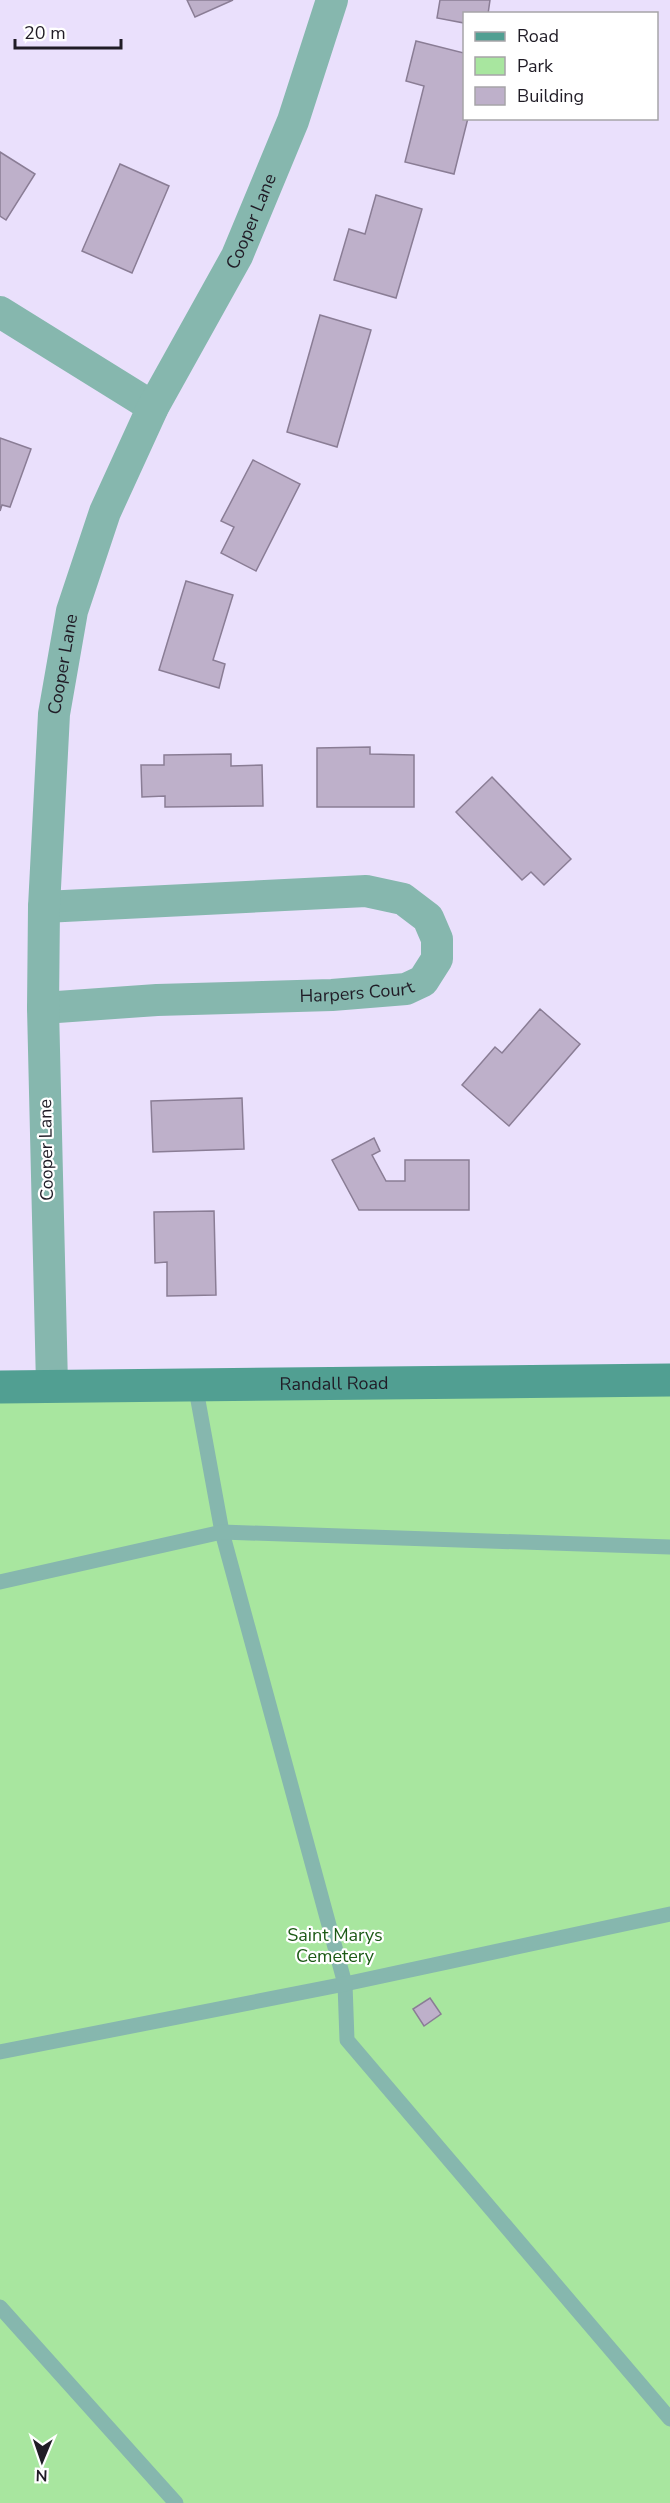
<svg xmlns="http://www.w3.org/2000/svg" width="670" height="2503" viewBox="0 0 670 2503" font-family="'Nunito Sans',sans-serif">
<style>
.green{fill:#a8e69f}
.building{fill:#beb0ca;stroke:#8a7d95;stroke-width:1.5}
.lines{fill:none;stroke-linecap:round;stroke-linejoin:round}
.lane{stroke:#86b7ae;stroke-width:15}
.street{stroke:#86b7ae;stroke-width:32}
.secondary{stroke:#519f92;stroke-width:33}
.labels{text-anchor:middle;dominant-baseline:central;stroke-width:4.5;stroke-linejoin:round;paint-order:stroke}
.street-label{font-size:18px;fill:#201c26;stroke:#fff}
.park-label{font-size:18px;fill:#1d5a16;stroke:#fff}
</style>
<rect width="100%" height="100%" fill="#eae0fc"/>
<path class="green" d="M 670,1380 L 670,2503 L 0,2503 L 0,1387 Z"/>
<g class="building">
<path d="M 187,0 L 233,0 L 195,17 Z"/>
<path d="M 440,0 L 490,0 L 488,14 L 464,14 L 464,23 L 437,18 Z"/>
<path d="M 416,41 L 464,53 L 464,118 L 468,118 L 454,174 L 405,162 L 424,86 L 406,81 Z"/>
<path d="M 0,152 L 35,174 L 6,220 L 0,216 Z"/>
<path d="M 120,164 L 169,186 L 132,273 L 82,251 Z"/>
<path d="M 376,195 L 422,209 L 396,298 L 334,280 L 349,229 L 365,234 Z"/>
<path d="M 320,315 L 371,330 L 337,447 L 287,432 Z"/>
<path d="M 0,438 L 31,449 L 10,507 L 2,505 L 0,511 Z"/>
<path d="M 253,460 L 300,484 L 256,571 L 221,553 L 234,527 L 221,521 Z"/>
<path d="M 186,581 L 233,595 L 213,660 L 225,664 L 219,688 L 159,670 Z"/>
<path d="M 370,747 L 370,754 L 414,755 L 414,807 L 317,807 L 317,748 Z"/>
<path d="M 231,754 L 231,766 L 262,765 L 263,806 L 165,807 L 165,796 L 142,797 L 141,765 L 164,765 L 164,755 Z"/>
<path d="M 492,777 L 571,859 L 544,885 L 531,872 L 522,880 L 456,812 Z"/>
<path d="M 540,1009 L 580,1044 L 509,1126 L 462,1085 L 495,1047 L 502,1053 Z"/>
<path d="M 242,1098 L 244,1149 L 153,1152 L 151,1101 Z"/>
<path d="M 374,1138 L 380,1151 L 372,1155 L 386,1181 L 405,1181 L 405,1160 L 469,1160 L 469,1210 L 359,1210 L 332,1160 Z"/>
<path d="M 214,1211 L 216,1295 L 167,1296 L 167,1262 L 155,1263 L 154,1212 Z"/>
<path d="M 430,1998 L 441,2014 L 424,2026 L 413,2009 Z"/>
</g>
<g class="lines">
<g class="lane">
<path d="M 195,1384 L 222,1532 L 345,1984 L 347,2040 L 670,2419"/>
<path d="M 0,1582 L 222,1532 L 670,1547"/>
<path d="M 0,2052 L 345,1984 L 670,1914"/>
<path d="M 0,2307 L 176,2503"/>
</g>
<g class="street">
<path d="M 0,312 L 153,407"/>
<path id="s1" d="M 43,1008 L 157,1000 L 332,995 L 406,989 L 423,981 L 437,959 L 437,939 L 428,918 L 403,899 L 366,891 L 44,907"/>
<path id="s2" d="M 52,1385 L 43,1008 L 44,907 L 54,714 L 72,611 L 105,512 L 153,407 L 237,256 L 293,121 L 332,0"/>
</g>
<path class="secondary" id="s3" d="M 0,1387 L 670,1380"/>
</g>
<g class="labels">
<g class="street-label">
<text stroke="none"><textPath href="#s2" startOffset="1206">Cooper Lane</textPath></text>
<text stroke="none"><textPath href="#s2" startOffset="722">Cooper Lane</textPath></text>
<text stroke="none"><textPath href="#s1" startOffset="314">Harpers Court</textPath></text>
<text transform="translate(46 1150) rotate(-91)">Cooper Lane</text>
<text stroke="none"><textPath href="#s3" startOffset="334">Randall Road</textPath></text>
</g>
<g class="park-label">
<text x="335" y="1935">Saint Marys<tspan x="335" dy="21">Cemetery</tspan></text>
</g>
</g>
<rect x="463" y="12" width="195" height="108" fill="#ffffff" stroke="#a6a4a8" stroke-width="1.5"/>
<rect x="475" y="32" width="30" height="9" fill="#519f92" stroke="#a6a4a8" stroke-width="1.5"/>
<text x="517" y="42" font-size="18" fill="#201c26">Road</text>
<rect x="475" y="57" width="30" height="18" fill="#a8e69f" stroke="#a6a4a8" stroke-width="1.5"/>
<text x="517" y="72" font-size="18" fill="#201c26">Park</text>
<rect x="475" y="87" width="30" height="18" fill="#beb0ca" stroke="#a6a4a8" stroke-width="1.5"/>
<text x="517" y="102" font-size="18" fill="#201c26">Building</text>
<g transform="translate(42 2461) rotate(182)" stroke="#ffffff" stroke-width="4.5" paint-order="stroke">
<path d="M0-4.5L10 22L0 15L-10 22Z" fill="#201c26"/>
<text y="-9" font-size="16" font-weight="bold" text-anchor="middle" fill="#201c26">N</text>
</g>
<path d="M15 39v9h106v-9" fill="none" stroke="#201c26" stroke-width="3"/>
<text x="24" y="39" font-size="18" fill="#201c26" stroke="#ffffff" stroke-width="4.5" paint-order="stroke">20 m</text>
</svg>
